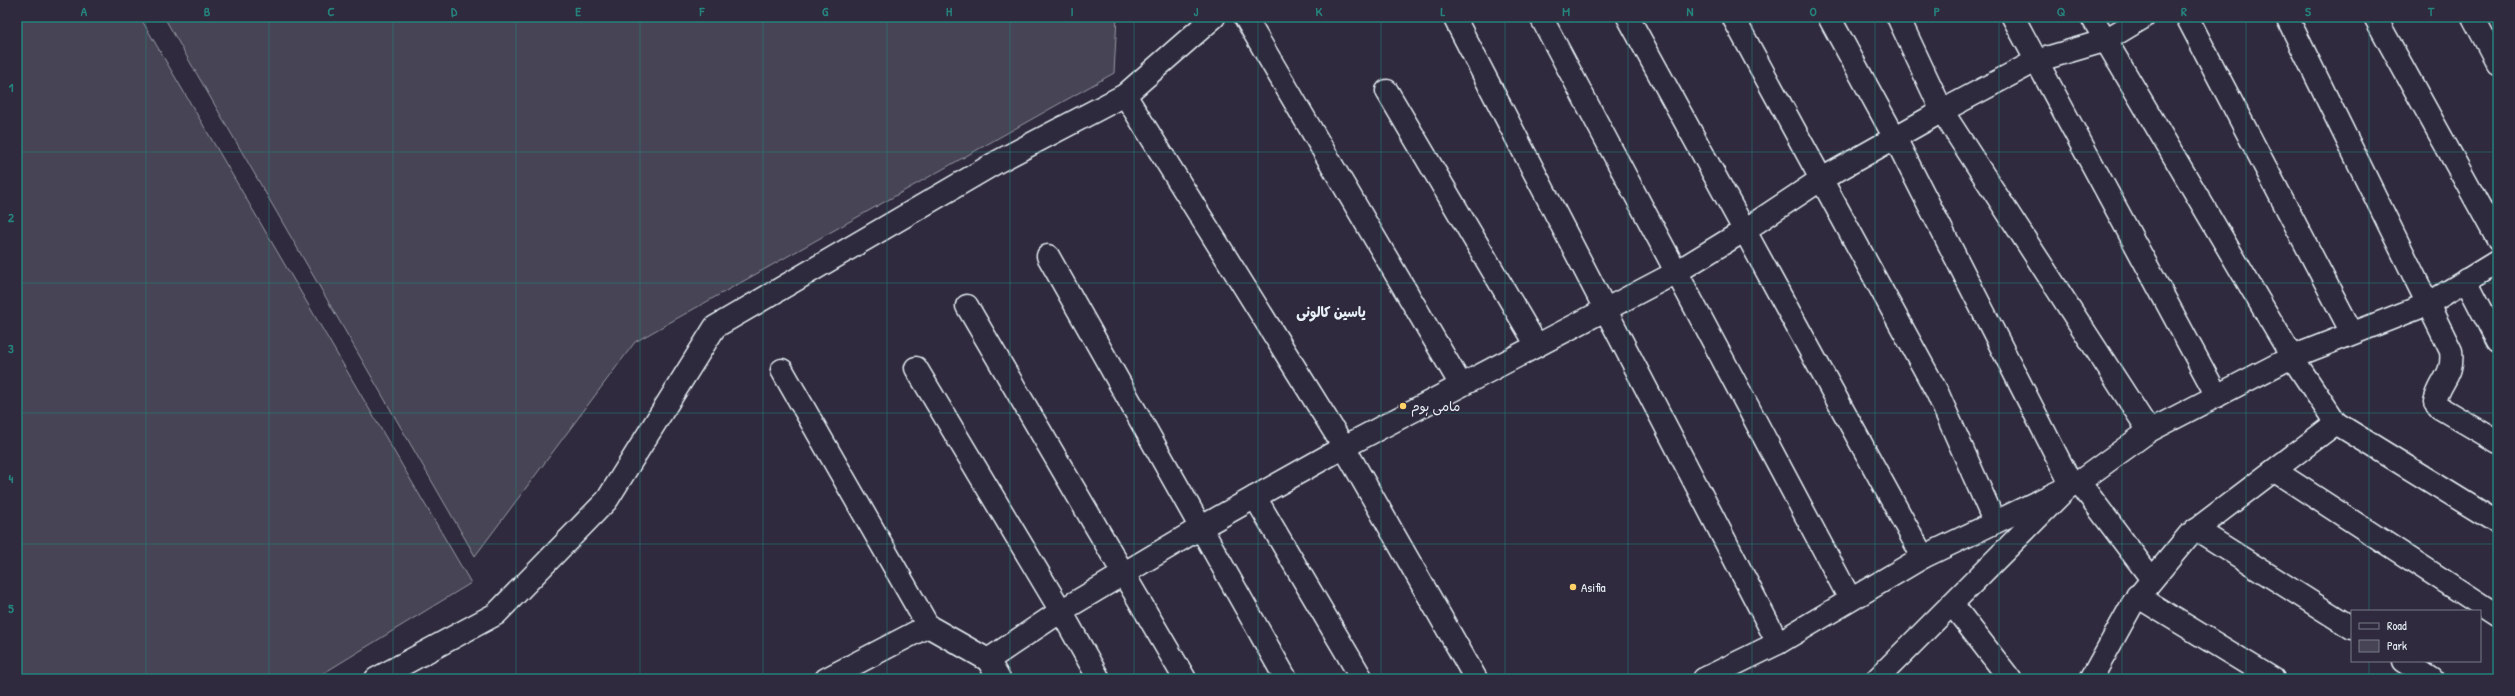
<svg xmlns="http://www.w3.org/2000/svg" width="2515" height="696" viewBox="0 0 2515 696" font-family="'Patrick Hand','Playpen Sans Arabic',sans-serif">
<style>
.green{fill:#464455;stroke:#979aa6}
.lines{fill:none;stroke-linecap:round;stroke-linejoin:round}
.minor-casing{stroke:#e8f1f8;stroke-width:25}
.minor{stroke:#2f2a3d;stroke-width:22}
.grid{fill:none;stroke:#25827c;stroke-width:1;stroke-opacity:0.55}
.poi-dot{fill:#ffd166;stroke:#2f2a3d;stroke-width:1.5}
.labels{text-anchor:middle;dominant-baseline:central;stroke-width:3.5;stroke-linejoin:round;paint-order:stroke}
.poi-label{font-size:13px;fill:#e8f1f8;stroke:#2f2a3d;text-anchor:start}
.neighbourhood-label{font-size:14px;font-weight:bold;fill:#e8f1f8;stroke:#2f2a3d}
.neatline{fill:none;stroke:#25827c;stroke-width:1.5}
.grid-label{font-size:13px;text-anchor:middle;font-weight:bold;fill:#25827c}
</style>
<rect width="100%" height="100%" fill="#2f2a3d"/>
<filter id="ink" filterUnits="userSpaceOnUse"><feTurbulence type="fractalNoise" baseFrequency=".025" numOctaves="2"/><feDisplacementMap in="SourceGraphic" scale="8" xChannelSelector="R" yChannelSelector="G"/><feConvolveMatrix kernelMatrix="1 2 1 2 8 2 1 2 1" color-interpolation-filters="sRGB"/></filter>
<g filter="url(#ink)">
<g class="green">
<path d="M 17,17 L 140,17 L 471,583 L 314,679 L 17,679 Z"/>
<path d="M 164,17 L 1117,17 L 1114,73 L 635,342 L 475,556 Z"/>
</g>
<g class="lines">
<g class="minor-casing">
<g id="minor">
<path d="M 1245,17 L 1461,385"/>
<path d="M 1454,17 L 1778,643"/>
<path d="M 1541,17 L 1850,599"/>
<path d="M 1628,17 L 1923,557"/>
<path d="M 1733,17 L 1937,392 L 1994,521"/>
<path d="M 1829,17 L 1895,138 L 2071,484 L 1877,679"/>
<path d="M 1898,17 L 1942,111 L 2149,431"/>
<path d="M 2013,17 L 2217,396"/>
<path d="M 2187,17 L 2352,333"/>
<path d="M 2287,17 L 2451,351 C 2454,376 2440,380 2435,402 L 2440,408 L 2498,442"/>
<path d="M 2375,17 L 2498,240"/>
<path d="M 2473,17 L 2498,64"/>
<path d="M 1387,91 L 1536,344"/>
<path d="M 1125,95 L 1344,447 L 1476,679"/>
<path d="M 1048,256 L 1286,679"/>
<path d="M 2466,280 L 2498,342"/>
<path d="M 967,306 L 1185,679"/>
<path d="M 916,368 L 1061,611 L 1099,679"/>
<path d="M 782,370 L 928,626 L 988,660 L 1061,611 L 1200,528 L 1344,447 L 1675,273 L 1745,230 L 1820,180 L 1942,111 L 2036,61 L 2104,41 L 2144,17"/>
<path d="M 2336,423 L 2498,523"/>
<path d="M 2275,471 L 2498,616"/>
<path d="M 2079,482 L 2151,578"/>
<path d="M 1255,497 L 1362,679"/>
<path d="M 2196,529 L 2352,628"/>
<path d="M 2137,596 L 2273,679"/>
<path d="M 1952,604 L 2010,679"/>
<path d="M 988,660 L 999,679"/>
<path d="M 2404,661 L 2432,679"/>
<path d="M 376,679 L 496,614 L 607,500 L 715,327 L 997,162 L 1125,95 L 1214,17"/>
<path d="M 826,679 L 928,626"/>
<path d="M 1704,679 L 1778,643 L 1923,557 L 2079,482 L 2149,431 L 2292,357 L 2428,304 L 2498,261"/>
<path d="M 2091,679 L 2133,603 L 2189,535 L 2336,423 L 2292,357 L 2092,17"/>
</g>
</g>
<use href="#minor" class="minor"/>
</g>
</g>
<path class="grid" d="M 146,17 L 146,679M 269,17 L 269,679M 393,17 L 393,679M 516,17 L 516,679M 640,17 L 640,679M 763,17 L 763,679M 887,17 L 887,679M 1010,17 L 1010,679M 1134,17 L 1134,679M 1258,17 L 1258,679M 1381,17 L 1381,679M 1505,17 L 1505,679M 1628,17 L 1628,679M 1752,17 L 1752,679M 1875,17 L 1875,679M 1999,17 L 1999,679M 2122,17 L 2122,679M 2246,17 L 2246,679M 2369,17 L 2369,611M 17,152 L 2498,152M 17,283 L 2498,283M 17,413 L 2498,413M 17,544 L 2498,544M 2369,661 L 2369,679"/>
<g class="poi-dot">
<circle cx="1403" cy="406" r="4"/>
<circle cx="1573" cy="587" r="4"/>
</g>
<g class="labels">
<g class="poi-label">
<text x="1411" y="406">مامی ہوم</text>
<text x="1581" y="587">Asifia</text>
</g>
<g class="neighbourhood-label">
<text x="1331" y="311">یاسین کالونی</text>
</g>
</g>
<rect width="2515" height="696" fill="none" stroke="#2f2a3d" stroke-width="44"/>
<rect x="2351" y="610" width="130" height="52" fill="#2f2a3d" stroke="#797a88"/>
<rect x="2359" y="623" width="20" height="6" fill="#2f2a3d" stroke="#797a88"/>
<text x="2387" y="630" font-size="12" fill="#e8f1f8">Road</text>
<rect x="2359" y="640" width="20" height="12" fill="#464455" stroke="#797a88"/>
<text x="2387" y="650" font-size="12" fill="#e8f1f8">Park</text>
<rect x="22" y="22" width="2471" height="652" class="neatline"/>
<g class="grid-label">
<text x="84" y="16">A</text>
<text x="207" y="16">B</text>
<text x="331" y="16">C</text>
<text x="454" y="16">D</text>
<text x="578" y="16">E</text>
<text x="702" y="16">F</text>
<text x="825" y="16">G</text>
<text x="949" y="16">H</text>
<text x="1072" y="16">I</text>
<text x="1196" y="16">J</text>
<text x="1319" y="16">K</text>
<text x="1443" y="16">L</text>
<text x="1566" y="16">M</text>
<text x="1690" y="16">N</text>
<text x="1813" y="16">O</text>
<text x="1937" y="16">P</text>
<text x="2061" y="16">Q</text>
<text x="2184" y="16">R</text>
<text x="2308" y="16">S</text>
<text x="2431" y="16">T</text>
<text x="11" y="92">1</text>
<text x="11" y="222">2</text>
<text x="11" y="353">3</text>
<text x="11" y="483">4</text>
<text x="11" y="613">5</text>
</g>
</svg>
